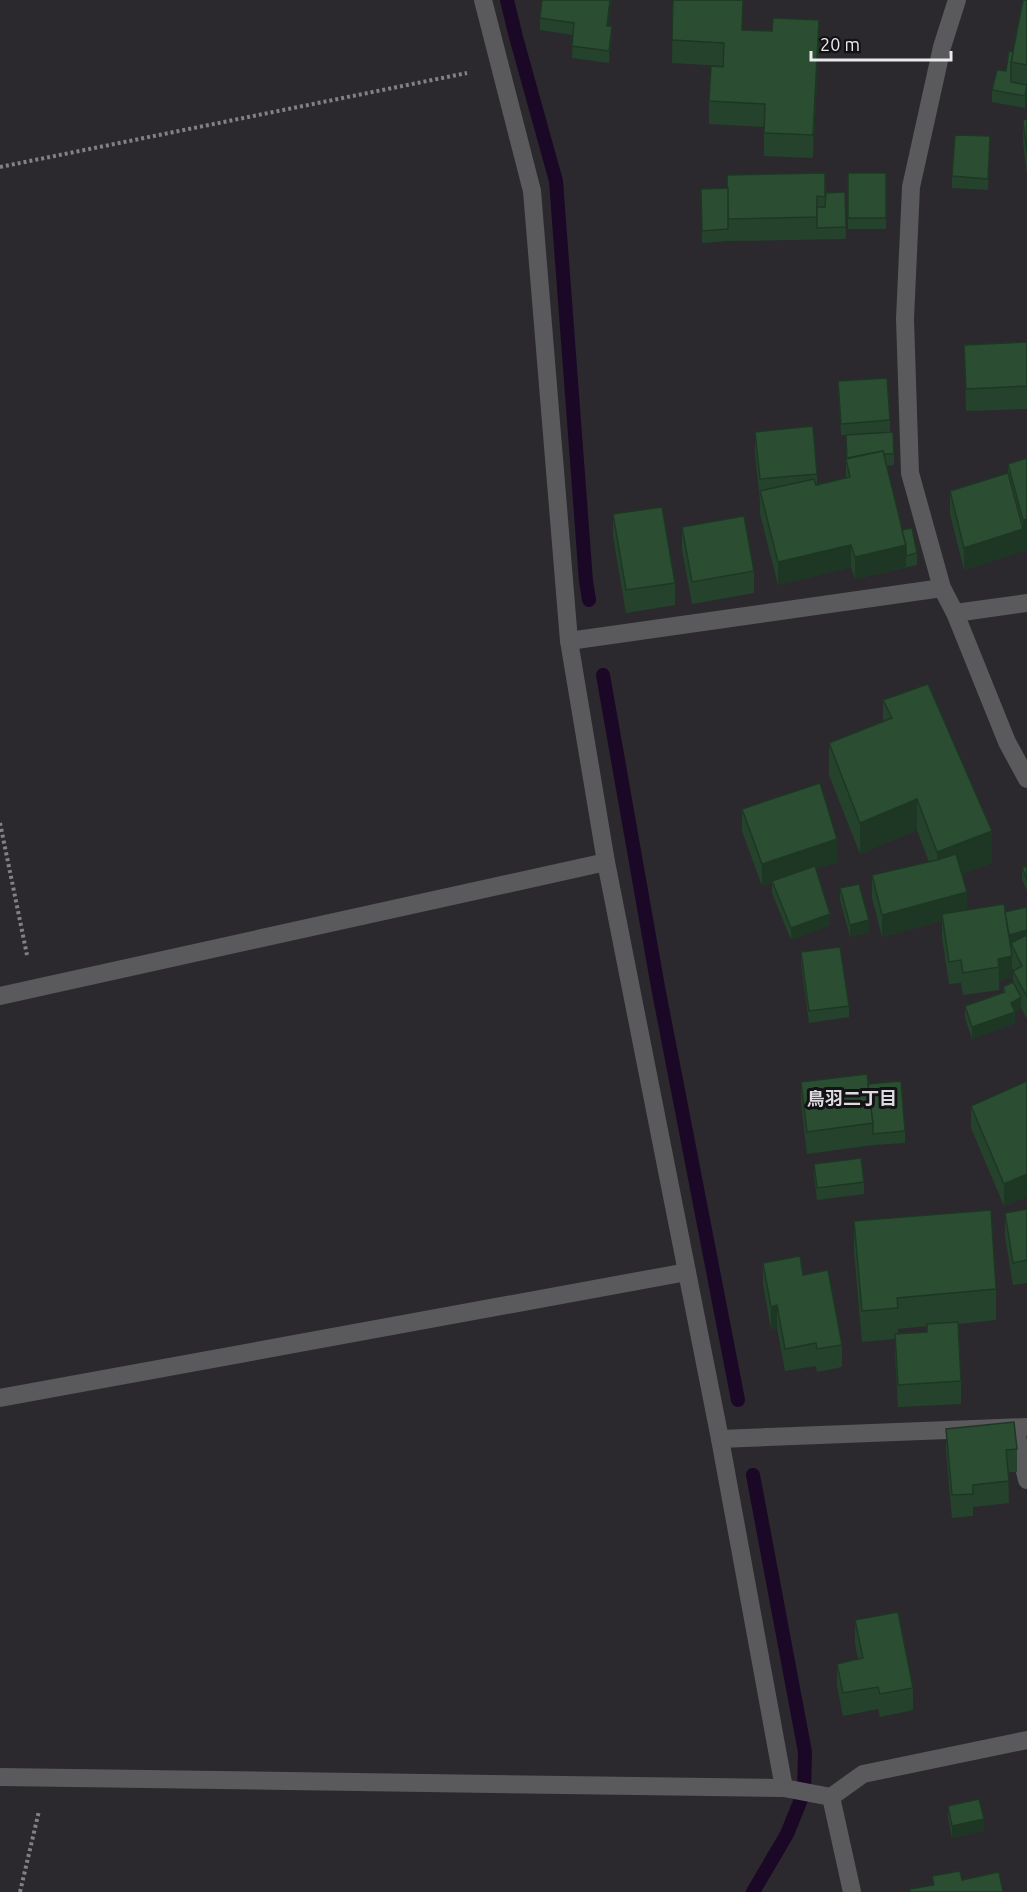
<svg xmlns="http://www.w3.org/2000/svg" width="1027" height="1892" viewBox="0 0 1027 1892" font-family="Ubuntu,'Noto Sans JP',sans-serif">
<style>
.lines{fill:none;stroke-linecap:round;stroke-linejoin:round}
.stream{stroke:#1b0826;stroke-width:14}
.path{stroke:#838184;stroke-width:4;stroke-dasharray:3 3;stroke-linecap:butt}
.minor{stroke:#5a595b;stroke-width:18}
.wall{fill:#25432c;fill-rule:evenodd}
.shaded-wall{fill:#1e3724}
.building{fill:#2b4e33;stroke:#1e3724;stroke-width:1.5}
.labels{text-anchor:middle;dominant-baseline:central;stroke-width:6;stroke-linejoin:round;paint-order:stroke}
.neighbourhood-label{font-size:18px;font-weight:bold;fill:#dedbe0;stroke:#131214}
</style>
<rect width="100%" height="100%" fill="#2b292d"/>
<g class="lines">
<g class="stream">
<path d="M 507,0 L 516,37 L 556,181 L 586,581 L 589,600"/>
<path d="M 603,675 L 658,987 L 738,1400"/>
<path d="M 753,1475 L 805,1752 L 804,1792 L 787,1834 L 753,1892"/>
</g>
<g class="path">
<path d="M 0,167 L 467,73"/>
<path d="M 0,823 L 27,955"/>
<path d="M 20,1892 L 39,1811"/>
</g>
<g class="minor">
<path d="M 483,0 L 532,191 L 569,641 L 606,862 L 720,1439 L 784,1788"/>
<path d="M 957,0 L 942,47 L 911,187 L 905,319 L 910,473 L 942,588 L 955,613 L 1007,742 L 1027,779"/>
<path d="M 955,613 L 1027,603"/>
<path d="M 569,641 L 942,588"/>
<path d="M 0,996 L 606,862"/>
<path d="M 0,1398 L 687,1272"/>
<path d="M 1015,1428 L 1027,1480"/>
<path d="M 720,1439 L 1027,1427"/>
<path d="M 0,1777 L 784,1788 L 831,1797"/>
<path d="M 852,1892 L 831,1797 L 863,1774 L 1027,1740"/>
</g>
</g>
<g class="wall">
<path d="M 673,0 L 743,30 L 819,42 L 813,158 L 764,156 L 764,127 L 709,124 L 709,101 L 724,66 L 672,63 Z"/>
<path d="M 1027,0 L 1027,101 L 1025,108 L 992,102 L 992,90 L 1006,71 L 1013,52 Z"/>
<path d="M 540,18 L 608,26 L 612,37 L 609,63 L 572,58 L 573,35 L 540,30 Z"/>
<path d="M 1027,119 L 1027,175 L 1023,142 L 1023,120 Z"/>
<path d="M 990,147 L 988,190 L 952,188 L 952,176 Z"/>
<path d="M 825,173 L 825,207 L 845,192 L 846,239 L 728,241 L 702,243 L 701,189 L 727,188 Z"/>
<rect x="848" y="173" width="38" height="56"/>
<path d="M 1027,342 L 1027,409 L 966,411 L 964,345 Z"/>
<path d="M 838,381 L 890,420 L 890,432 L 857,434 L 894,454 L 894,465 L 886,466 L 902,530 L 917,553 L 917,565 L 855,579 L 851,567 L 778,585 L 760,514 L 760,501 L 755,454 L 755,432 L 817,474 L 817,485 L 846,478 L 846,435 L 841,435 Z"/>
<path d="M 1027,458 L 1027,550 L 964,570 L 950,514 L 950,491 L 1008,473 L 1008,464 Z"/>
<path d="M 613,514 L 675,583 L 675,605 L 626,613 L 613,536 Z"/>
<path d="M 682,527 L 754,571 L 754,593 L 692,604 L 682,550 Z"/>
<path d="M 883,700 L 992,863 L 961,874 L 967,910 L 1005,912 L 1027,907 L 1027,1019 L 1021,1008 L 1015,1012 L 1015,1023 L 972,1039 L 965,1018 L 965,1006 L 1003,993 L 1003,987 L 1013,982 L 1013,971 L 1012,967 L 1012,978 L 999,981 L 999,990 L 963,995 L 961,983 L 949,984 L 942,937 L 942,921 L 882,937 L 872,898 L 872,875 L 929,862 L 917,830 L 860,854 L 829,775 L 829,743 L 883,721 Z"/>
<path d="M 742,809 L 837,862 L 815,869 L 830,925 L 791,940 L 772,893 L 772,883 L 762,886 L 742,831 Z"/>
<path d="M 1027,866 L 1027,891 L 1022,880 L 1022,868 Z"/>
<path d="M 840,888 L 869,932 L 850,937 L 840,900 Z"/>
<path d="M 801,952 L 849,1006 L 849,1017 L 809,1023 L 801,964 Z"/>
<path d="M 1027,1081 L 1027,1197 L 1004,1206 L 971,1128 L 971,1106 Z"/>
<path d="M 801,1082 L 868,1084 L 905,1131 L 905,1143 L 873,1145 L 807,1154 L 801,1104 Z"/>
<path d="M 814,1164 L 864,1182 L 864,1194 L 817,1200 L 814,1176 Z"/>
<path d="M 1027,1209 L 1027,1283 L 1013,1285 L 1005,1236 L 1005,1213 Z"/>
<path d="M 854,1221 L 996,1289 L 996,1320 L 958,1324 L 961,1381 L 961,1404 L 898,1407 L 895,1356 L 895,1339 L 862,1342 L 854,1252 ZM 927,1326 L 927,1332 L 898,1333 L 898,1329 Z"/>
<path d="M 763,1263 L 803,1275 L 842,1345 L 842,1367 L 817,1372 L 816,1366 L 785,1371 L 777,1328 L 771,1329 L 763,1285 Z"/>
<path d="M 946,1429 L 1017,1449 L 1017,1472 L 1008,1472 L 1009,1503 L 973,1507 L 973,1516 L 952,1518 L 946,1451 Z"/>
<path d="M 855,1620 L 913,1688 L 913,1710 L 880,1717 L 878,1709 L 843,1716 L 837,1686 L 837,1664 L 858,1659 L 855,1643 Z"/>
<path d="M 948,1806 L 984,1831 L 952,1838 L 948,1817 Z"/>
</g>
<g class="shaded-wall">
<path d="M 610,0 L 612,0 L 607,37 L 607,26 Z"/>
<path d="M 819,20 L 819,42 L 813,158 L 813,135 Z"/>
<path d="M 612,26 L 612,37 L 609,63 L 609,51 Z"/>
<path d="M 1027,89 L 1027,101 L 1025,108 L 1025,96 Z"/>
<path d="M 1027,519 L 1027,550 L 964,570 L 964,548 L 1023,529 L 1023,520 Z"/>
<path d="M 851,545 L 851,567 L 778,585 L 778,562 Z"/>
<path d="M 906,545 L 906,567 L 855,579 L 855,557 Z"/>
<path d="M 917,799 L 917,830 L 860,854 L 860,823 Z"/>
<path d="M 992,831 L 992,863 L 937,883 L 937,852 Z"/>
<path d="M 837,839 L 837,862 L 762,886 L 762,864 Z"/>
<path d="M 967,892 L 967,914 L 942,914 L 942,921 L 882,937 L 882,915 Z"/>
<path d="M 830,914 L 830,925 L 791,940 L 791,928 Z"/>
<path d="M 869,920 L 869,932 L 850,937 L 850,925 Z"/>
<path d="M 1027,930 L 1027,942 L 1011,943 L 1011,946 L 1007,946 L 1007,935 Z"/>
<path d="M 1012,956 L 1012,978 L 999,981 L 998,959 Z"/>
<path d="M 1021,997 L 1021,1009 L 1015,1012 L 1015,1023 L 972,1039 L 972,1027 Z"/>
<path d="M 1027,1174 L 1027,1197 L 1004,1206 L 1004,1184 Z"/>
<path d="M 777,1305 L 777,1328 L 771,1329 L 771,1307 Z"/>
<path d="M 984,1819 L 984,1831 L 952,1838 L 952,1826 Z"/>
</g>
<g class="building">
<path d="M 542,0 L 610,0 L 607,26 L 612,26 L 609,51 L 572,46 L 574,23 L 540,18 Z"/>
<path d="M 673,0 L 743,0 L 742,30 L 772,31 L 773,18 L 819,20 L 813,135 L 764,133 L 765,104 L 709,101 L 711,66 L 723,67 L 724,43 L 672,40 Z"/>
<path d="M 1023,0 L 1027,0 L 1027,65 L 1011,62 Z"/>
<path d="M 1009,51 L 1013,52 L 1011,62 L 1011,82 L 1027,85 L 1025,96 L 992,90 L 997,70 L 1006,71 Z"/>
<path d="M 1027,119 L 1027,153 L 1023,120 Z"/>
<path d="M 955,135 L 990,136 L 988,179 L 952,176 Z"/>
<path d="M 825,173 L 825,197 L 817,196 L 817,217 L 728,219 L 727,175 Z"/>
<rect x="848" y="173" width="38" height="45"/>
<path d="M 728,188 L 728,229 L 702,231 L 701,189 Z"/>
<path d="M 845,192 L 846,227 L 817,228 L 817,207 L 825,207 L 826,193 Z"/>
<path d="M 1027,342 L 1027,386 L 966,389 L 964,345 Z"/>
<path d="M 887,378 L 890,420 L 841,424 L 838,381 Z"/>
<path d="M 813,426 L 817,474 L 760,479 L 755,432 Z"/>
<path d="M 893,432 L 894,454 L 884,454 L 883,451 L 847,458 L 846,435 Z"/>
<path d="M 883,451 L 906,545 L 855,557 L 851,545 L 778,562 L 760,491 L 814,479 L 816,485 L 850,477 L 846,459 Z"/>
<path d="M 1027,458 L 1027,519 L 1023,520 L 1008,464 Z"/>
<path d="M 1008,473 L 1023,529 L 964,548 L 950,491 Z"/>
<path d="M 662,507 L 675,583 L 626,590 L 613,514 Z"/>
<path d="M 744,516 L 754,571 L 692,582 L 682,527 Z"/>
<path d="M 912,528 L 917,553 L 906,556 L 906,545 L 902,530 Z"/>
<path d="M 928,684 L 992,831 L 937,852 L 917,799 L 860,823 L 829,743 L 892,718 L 883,700 Z"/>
<path d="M 820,783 L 837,839 L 762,864 L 742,809 Z"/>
<path d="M 956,854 L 967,892 L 882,915 L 872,875 L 937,860 Z"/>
<path d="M 815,866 L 830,914 L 791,928 L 772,881 Z"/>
<path d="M 1027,866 L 1027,879 L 1022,868 Z"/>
<path d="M 859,884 L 869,920 L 850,925 L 840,888 Z"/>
<path d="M 1004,904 L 1012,956 L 998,959 L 999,967 L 963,973 L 961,960 L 949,962 L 942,914 Z"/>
<path d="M 1027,907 L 1027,930 L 1009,935 L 1005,912 Z"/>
<path d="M 1027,935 L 1027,997 L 1013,971 L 1022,966 L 1011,943 Z"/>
<path d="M 840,947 L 849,1006 L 809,1011 L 801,952 Z"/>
<path d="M 1013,982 L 1021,997 L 1011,1003 L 1015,1012 L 972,1027 L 965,1006 L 1005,992 L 1003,987 Z"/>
<path d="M 867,1074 L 873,1123 L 807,1132 L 801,1082 Z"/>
<path d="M 901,1081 L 905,1131 L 873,1134 L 873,1123 L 868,1084 Z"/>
<path d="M 1027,1081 L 1027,1174 L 1004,1184 L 971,1106 Z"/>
<path d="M 861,1158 L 864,1182 L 817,1188 L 814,1164 Z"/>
<path d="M 1027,1209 L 1027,1260 L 1013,1263 L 1005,1213 Z"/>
<path d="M 991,1210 L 996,1289 L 897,1298 L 898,1308 L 862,1311 L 854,1221 Z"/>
<path d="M 800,1256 L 803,1275 L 828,1270 L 842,1345 L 817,1349 L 816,1343 L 785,1349 L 777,1305 L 771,1307 L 763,1263 Z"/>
<path d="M 958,1322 L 961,1381 L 898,1385 L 895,1334 L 927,1332 L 927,1324 Z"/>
<path d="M 1014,1422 L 1017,1449 L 1006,1450 L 1009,1481 L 973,1485 L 973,1494 L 952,1495 L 946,1429 Z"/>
<path d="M 898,1612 L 913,1688 L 880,1694 L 878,1687 L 843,1693 L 837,1664 L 863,1658 L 855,1620 Z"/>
<path d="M 979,1799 L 984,1819 L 952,1826 L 948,1806 Z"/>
<path d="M 960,1871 L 962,1880 L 999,1872 L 1003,1892 L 910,1892 L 910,1889 L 934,1885 L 932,1876 Z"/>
</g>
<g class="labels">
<g class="neighbourhood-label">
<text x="852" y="1098">鳥羽二丁目</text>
</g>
</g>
<path d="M811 51v9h140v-9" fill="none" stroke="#eae9eb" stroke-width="3"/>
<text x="820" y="51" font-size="18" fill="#eae9eb" stroke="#131214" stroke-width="4.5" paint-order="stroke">20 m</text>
</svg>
